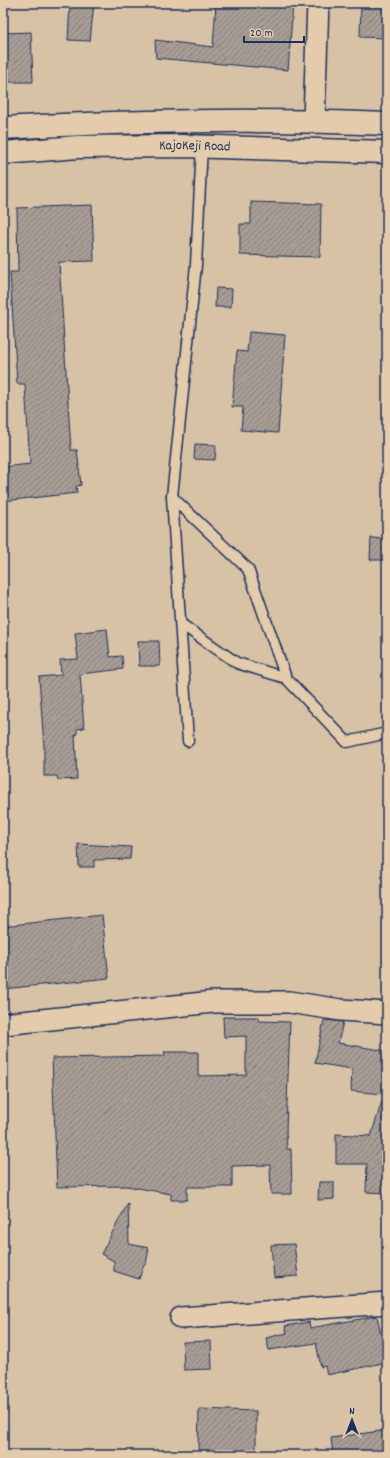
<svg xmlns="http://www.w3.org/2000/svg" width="390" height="1458" viewBox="0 0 390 1458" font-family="Dekko,sans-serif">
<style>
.building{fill:url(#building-hatch);stroke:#1b2f5e}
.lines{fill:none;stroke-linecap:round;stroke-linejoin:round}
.lane-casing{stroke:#1b2f5e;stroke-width:13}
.street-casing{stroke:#1b2f5e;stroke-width:24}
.primary-casing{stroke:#1b2f5e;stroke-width:25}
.lane{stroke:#e3cbab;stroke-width:10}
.street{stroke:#e3cbab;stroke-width:21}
.primary{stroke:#e3cbab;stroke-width:22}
.labels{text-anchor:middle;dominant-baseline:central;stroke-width:3;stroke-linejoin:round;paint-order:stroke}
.street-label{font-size:14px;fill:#1b2f5e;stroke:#e3cbab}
</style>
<defs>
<pattern id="building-hatch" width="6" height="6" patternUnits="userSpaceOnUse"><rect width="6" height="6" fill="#a89d95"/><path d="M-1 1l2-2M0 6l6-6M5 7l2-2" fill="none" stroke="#88807d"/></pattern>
</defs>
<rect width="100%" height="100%" fill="#d7c2a6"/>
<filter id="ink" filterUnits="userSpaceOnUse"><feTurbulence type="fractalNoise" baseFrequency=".025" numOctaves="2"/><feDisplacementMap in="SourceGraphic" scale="8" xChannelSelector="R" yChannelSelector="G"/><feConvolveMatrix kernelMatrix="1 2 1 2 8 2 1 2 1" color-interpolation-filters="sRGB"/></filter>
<g filter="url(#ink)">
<g class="building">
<path d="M 70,3 L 94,3 L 90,41 L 68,40 Z"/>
<path d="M 216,3 L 293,3 L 288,70 L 156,58 L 155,40 L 213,47 Z"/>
<path d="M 361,3 L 387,3 L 387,38 L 360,37 Z"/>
<path d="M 31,32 L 33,82 L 3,82 L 3,33 Z"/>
<path d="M 251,202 L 321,204 L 320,257 L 240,255 L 240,224 L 251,224 Z"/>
<path d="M 92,205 L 94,261 L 59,262 L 71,450 L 77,450 L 81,485 L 76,486 L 77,493 L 3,501 L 3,467 L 30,464 L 25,384 L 17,384 L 10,272 L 18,272 L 17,208 Z"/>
<path d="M 216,288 L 232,289 L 231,307 L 215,307 Z"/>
<path d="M 249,332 L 285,335 L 278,433 L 241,430 L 243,407 L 232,407 L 237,351 L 247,352 Z"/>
<path d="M 195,444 L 216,445 L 215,460 L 194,459 Z"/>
<path d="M 371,538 L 386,539 L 386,560 L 370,560 Z"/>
<path d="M 107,629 L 110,657 L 122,656 L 123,669 L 80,674 L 84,728 L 77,729 L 77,735 L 75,735 L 77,779 L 58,780 L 57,776 L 44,776 L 44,747 L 39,677 L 61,675 L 60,660 L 78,659 L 75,633 Z"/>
<path d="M 138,641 L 159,641 L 160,666 L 139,666 Z"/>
<path d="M 78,844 L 131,847 L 130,859 L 94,860 L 94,867 L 79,867 Z"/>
<path d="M 102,915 L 109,978 L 3,989 L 3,926 Z"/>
<path d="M 223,1017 L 259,1017 L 259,1021 L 290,1022 L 286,1131 L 287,1149 L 291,1149 L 292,1194 L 271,1194 L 270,1165 L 232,1166 L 232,1187 L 187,1187 L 187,1200 L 171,1200 L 171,1194 L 127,1186 L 57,1187 L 52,1058 L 165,1056 L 164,1052 L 198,1052 L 198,1076 L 246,1075 L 246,1036 L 224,1037 Z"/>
<path d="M 324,1020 L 343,1022 L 338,1043 L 387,1051 L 387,1068 L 383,1094 L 351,1091 L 352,1069 L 315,1063 Z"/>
<path d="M 383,1098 L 387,1099 L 387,1193 L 366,1192 L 367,1164 L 336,1164 L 336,1134 L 371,1136 Z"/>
<path d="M 319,1182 L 334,1182 L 334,1199 L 318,1200 Z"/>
<path d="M 128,1203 L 129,1244 L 149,1248 L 146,1264 L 144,1264 L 139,1279 L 114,1271 L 114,1261 L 101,1254 Z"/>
<path d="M 294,1244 L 298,1276 L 274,1278 L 271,1245 Z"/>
<path d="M 377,1316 L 387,1362 L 327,1375 L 325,1366 L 321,1367 L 316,1343 L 269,1350 L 266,1338 L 287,1333 L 285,1326 L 309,1322 L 310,1328 Z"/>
<path d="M 211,1341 L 212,1369 L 184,1370 L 183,1342 Z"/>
<path d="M 199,1409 L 256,1411 L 256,1453 L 198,1453 Z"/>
<path d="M 387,1430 L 387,1455 L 333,1455 L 331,1438 Z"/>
</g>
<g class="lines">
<g class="lane-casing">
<g id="lane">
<path d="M 172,497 L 248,569 L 286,678 L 347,742 L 387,733"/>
<path d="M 181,624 L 237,663 L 286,678"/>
<path d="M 188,741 L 172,497 L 196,265 L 202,146"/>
</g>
</g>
<g class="street-casing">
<g id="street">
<path d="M 314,121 L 318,3"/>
<path d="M 3,1024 L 213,1002 L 289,1002 L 341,1010 L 387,1013"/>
<path d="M 181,1318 L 387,1303"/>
</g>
</g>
<g class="primary-casing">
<g id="primary">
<path d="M 3,128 C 131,121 259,118 387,124"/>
<path id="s1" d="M 3,153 L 78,147 L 182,146 L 387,152"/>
</g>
</g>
<use href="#lane" class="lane"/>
<use href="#street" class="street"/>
<use href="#primary" class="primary"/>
</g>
</g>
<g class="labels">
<g class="street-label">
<text stroke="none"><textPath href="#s1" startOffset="192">KajoKeji Road</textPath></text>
</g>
</g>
<rect width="390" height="1458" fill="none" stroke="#e3cbab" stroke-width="16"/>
<rect x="8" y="8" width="374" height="1442" fill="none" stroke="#1b2f5e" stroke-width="1.5" filter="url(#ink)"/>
<g transform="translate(352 1420)" stroke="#e3cbab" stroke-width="3" paint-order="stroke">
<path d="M0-3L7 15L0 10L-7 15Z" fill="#1b2f5e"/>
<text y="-6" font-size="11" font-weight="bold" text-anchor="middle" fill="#1b2f5e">N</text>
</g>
<path d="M244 36v6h60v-6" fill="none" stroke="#1b2f5e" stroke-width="2"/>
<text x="250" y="36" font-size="12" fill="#1b2f5e" stroke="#e3cbab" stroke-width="3" paint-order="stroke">20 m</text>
</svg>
